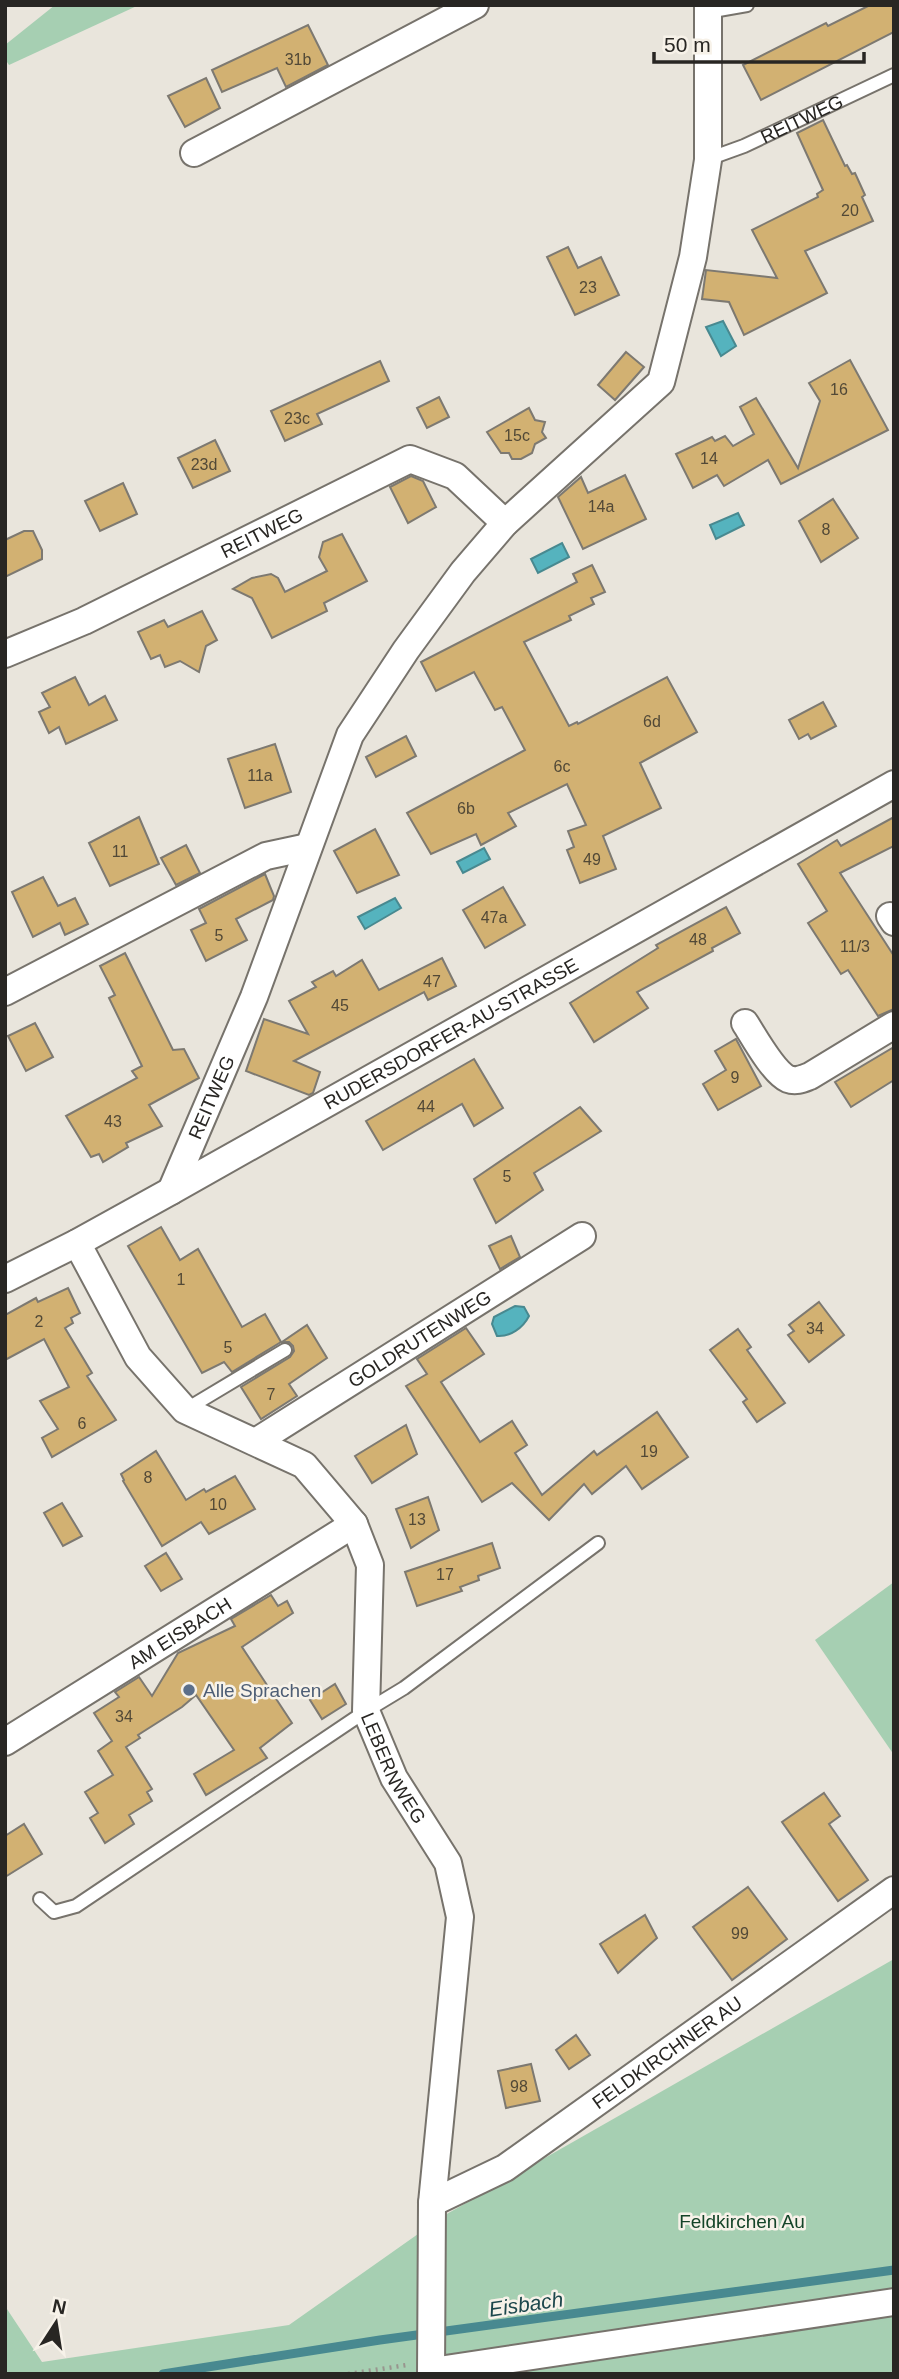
<svg xmlns="http://www.w3.org/2000/svg" width="899" height="2379" viewBox="0 0 899 2379" font-family="Arial,sans-serif">
<style>
.green{fill:#a6cfb2}
.water{fill:#55b3be;stroke:#488990;stroke-width:2}
.lines{fill:none;stroke-linecap:round;stroke-linejoin:round}
.stream{stroke:#488990;stroke-width:9}
.building{fill:#d2b172;stroke:#7d7971;stroke-width:2}
.service-casing{stroke:#77736c;stroke-width:16}
.minor-casing{stroke:#77736c;stroke-width:30}
.path{stroke:#98958e;stroke-width:4.5;stroke-dasharray:2 5;stroke-linecap:butt}
.service{stroke:#fff;stroke-width:12}
.minor{stroke:#fff;stroke-width:26}
.service-dot{fill:#5c6f8a;stroke:#f7f2e9;stroke-width:2.5}
.labels{text-anchor:middle;dominant-baseline:central;stroke-width:5;stroke-linejoin:round;paint-order:stroke}
.number-label{font-size:16px;fill:#524937}
.street-label{font-size:19px;fill:#282623;stroke:#f7f2e9}
.service-label{font-size:19px;fill:#4e5e75;stroke:#f7f2e9;text-anchor:start}
.park-label{font-size:19px;fill:#144428;stroke:#f7f2e9}
.water-label{font-size:21px;font-style:italic;fill:#1c474c;stroke:#f7f2e9}
</style>
<rect width="100%" height="100%" fill="#e9e5dc"/>
<g class="green">
<path d="M 55,5 L 139,5 L 9,65 L 5,59 L 5,45 Z"/>
<path d="M 894,1582 L 894,1755 L 815,1640 Z"/>
<path d="M 894,1959 L 894,2374 L 5,2374 L 5,2306 L 42,2362 L 289,2325 L 445,2215 Z"/>
</g>
<g class="water">
<path d="M 723,321 L 736,346 L 721,356 L 706,327 Z"/>
<path d="M 738,513 L 744,525 L 716,539 L 710,525 Z"/>
<path d="M 562,543 L 569,557 L 538,573 L 531,559 Z"/>
<path d="M 484,848 L 490,859 L 463,873 L 457,862 Z"/>
<path d="M 395,898 L 401,908 L 365,929 L 358,917 Z"/>
<path d="M 515,1306 L 524,1307 L 529,1316 C 523,1328 510,1337 497,1336 L 492,1324 L 494,1317 Z"/>
</g>
<g class="lines">
<path class="stream" d="M 163,2374 L 380,2340 L 894,2270"/>
</g>
<g class="building">
<path d="M 870,5 L 894,5 L 894,32 L 761,100 L 743,65 L 826,23 L 828,26 Z"/>
<path d="M 308,25 L 328,65 L 286,87 L 277,68 L 222,92 L 212,70 Z"/>
<path d="M 206,78 L 220,108 L 185,127 L 168,96 Z"/>
<path d="M 823,120 L 845,166 L 847,165 L 852,174 L 855,173 L 865,195 L 862,197 L 873,221 L 805,251 L 827,293 L 744,335 L 729,302 L 702,299 L 706,270 L 777,278 L 752,230 L 818,197 L 817,194 L 823,190 L 797,133 Z"/>
<path d="M 568,247 L 578,268 L 601,257 L 619,295 L 575,315 L 547,257 Z"/>
<path d="M 626,352 L 644,367 L 615,400 L 598,385 Z"/>
<path d="M 850,360 L 888,430 L 781,484 L 768,460 L 724,486 L 717,475 L 693,488 L 676,454 L 712,437 L 715,441 L 725,436 L 733,446 L 754,434 L 740,407 L 756,398 L 798,468 L 820,401 L 809,383 Z"/>
<path d="M 380,361 L 389,381 L 317,414 L 322,424 L 285,441 L 271,411 Z"/>
<path d="M 439,397 L 449,417 L 427,428 L 417,408 Z"/>
<path d="M 529,408 L 535,420 L 545,422 L 542,432 L 546,438 L 535,444 L 532,453 L 521,459 L 512,459 L 509,453 L 501,453 L 487,432 Z"/>
<path d="M 215,440 L 230,471 L 193,488 L 178,458 Z"/>
<path d="M 625,475 L 646,519 L 583,549 L 558,497 L 581,477 L 588,493 Z"/>
<path d="M 411,476 L 423,481 L 436,507 L 408,523 L 390,487 Z"/>
<path d="M 123,483 L 137,514 L 100,531 L 85,501 Z"/>
<path d="M 833,499 L 858,538 L 821,562 L 799,521 Z"/>
<path d="M 24,531 L 33,531 L 42,550 L 42,559 L 5,577 L 5,540 Z"/>
<path d="M 342,534 L 367,581 L 324,603 L 327,611 L 272,638 L 252,598 L 233,589 L 252,578 L 271,574 L 278,578 L 285,592 L 327,571 L 319,557 L 323,542 Z"/>
<path d="M 592,565 L 605,592 L 591,598 L 594,604 L 569,616 L 571,620 L 524,642 L 569,726 L 577,722 L 578,724 L 667,677 L 697,732 L 640,763 L 661,808 L 603,836 L 616,869 L 580,883 L 567,850 L 574,847 L 568,831 L 586,825 L 567,784 L 508,813 L 516,826 L 481,845 L 476,834 L 431,854 L 407,813 L 525,750 L 502,707 L 495,710 L 474,672 L 436,691 L 421,662 L 577,582 L 573,574 Z"/>
<path d="M 202,611 L 217,640 L 206,646 L 199,672 L 180,661 L 165,667 L 160,655 L 151,659 L 138,632 L 164,620 L 168,627 Z"/>
<path d="M 75,677 L 89,705 L 105,696 L 117,720 L 66,744 L 59,727 L 49,733 L 39,712 L 50,707 L 42,693 Z"/>
<path d="M 823,702 L 836,726 L 811,739 L 808,734 L 799,739 L 789,720 Z"/>
<path d="M 406,736 L 416,756 L 376,777 L 366,757 Z"/>
<path d="M 275,744 L 291,792 L 245,808 L 228,759 Z"/>
<path d="M 139,817 L 159,864 L 110,886 L 89,843 Z"/>
<path d="M 894,817 L 894,846 L 840,873 L 894,956 L 894,1009 L 878,1016 L 848,970 L 841,974 L 808,923 L 827,911 L 798,864 L 837,840 L 841,846 Z"/>
<path d="M 375,829 L 399,875 L 357,893 L 334,851 Z"/>
<path d="M 186,845 L 200,873 L 176,885 L 161,858 Z"/>
<path d="M 265,874 L 274,896 L 273,900 L 236,919 L 247,940 L 206,961 L 191,930 L 206,923 L 199,909 Z"/>
<path d="M 43,877 L 58,906 L 75,898 L 88,924 L 65,935 L 60,923 L 33,937 L 12,892 Z"/>
<path d="M 503,887 L 525,925 L 485,948 L 463,910 Z"/>
<path d="M 726,907 L 740,933 L 712,948 L 713,951 L 637,992 L 648,1008 L 594,1042 L 570,1003 L 658,948 L 656,945 Z"/>
<path d="M 125,953 L 173,1050 L 184,1049 L 199,1078 L 149,1105 L 162,1126 L 126,1143 L 128,1147 L 103,1162 L 99,1154 L 91,1157 L 66,1116 L 137,1078 L 132,1071 L 142,1066 L 109,998 L 115,995 L 100,966 Z"/>
<path d="M 442,958 L 456,986 L 428,1000 L 424,992 L 294,1061 L 320,1072 L 313,1093 L 309,1095 L 246,1071 L 264,1019 L 308,1034 L 289,1001 L 316,987 L 312,982 L 333,971 L 336,976 L 362,960 L 379,990 Z"/>
<path d="M 35,1023 L 53,1057 L 26,1071 L 8,1036 Z"/>
<path d="M 736,1039 L 761,1086 L 718,1110 L 703,1084 L 726,1070 L 715,1051 Z"/>
<path d="M 894,1047 L 894,1080 L 851,1107 L 835,1082 Z"/>
<path d="M 474,1059 L 503,1108 L 474,1126 L 462,1104 L 383,1150 L 366,1121 Z"/>
<path d="M 580,1107 L 601,1131 L 534,1173 L 543,1190 L 496,1223 L 474,1179 Z"/>
<path d="M 161,1227 L 180,1260 L 198,1249 L 242,1327 L 265,1314 L 281,1342 L 232,1372 L 224,1362 L 202,1373 L 128,1246 Z"/>
<path d="M 511,1236 L 520,1257 L 500,1269 L 489,1246 Z"/>
<path d="M 68,1288 L 80,1313 L 71,1318 L 73,1323 L 65,1328 L 92,1373 L 87,1376 L 116,1420 L 52,1457 L 42,1438 L 58,1429 L 40,1401 L 69,1387 L 44,1339 L 5,1360 L 5,1315 L 36,1298 L 38,1302 Z"/>
<path d="M 819,1302 L 844,1335 L 809,1362 L 788,1335 L 794,1331 L 789,1325 Z"/>
<path d="M 307,1325 L 327,1358 L 289,1384 L 297,1396 L 261,1419 L 241,1387 L 290,1357 L 294,1351 L 293,1346 L 289,1342 L 282,1342 Z"/>
<path d="M 466,1328 L 484,1354 L 441,1382 L 480,1442 L 512,1421 L 527,1445 L 515,1453 L 542,1495 L 594,1451 L 597,1455 L 657,1412 L 688,1457 L 642,1489 L 626,1466 L 592,1494 L 584,1484 L 549,1520 L 512,1483 L 482,1502 L 406,1386 L 427,1374 L 417,1359 Z"/>
<path d="M 738,1329 L 751,1347 L 747,1350 L 785,1403 L 757,1422 L 743,1402 L 747,1399 L 710,1350 Z"/>
<path d="M 406,1425 L 417,1454 L 372,1483 L 355,1456 Z"/>
<path d="M 156,1451 L 186,1500 L 204,1489 L 206,1492 L 235,1476 L 255,1509 L 209,1534 L 201,1522 L 162,1546 L 123,1481 L 124,1480 L 121,1474 Z"/>
<path d="M 428,1497 L 439,1530 L 411,1548 L 396,1509 Z"/>
<path d="M 62,1503 L 82,1536 L 63,1546 L 44,1513 Z"/>
<path d="M 492,1543 L 500,1568 L 478,1576 L 479,1580 L 460,1587 L 462,1591 L 417,1606 L 405,1572 Z"/>
<path d="M 166,1553 L 182,1579 L 161,1591 L 145,1566 Z"/>
<path d="M 271,1595 L 278,1606 L 287,1601 L 293,1613 L 242,1647 L 292,1723 L 260,1748 L 267,1758 L 206,1795 L 194,1774 L 234,1750 L 196,1695 L 182,1707 L 138,1735 L 140,1738 L 126,1747 L 152,1789 L 147,1792 L 152,1801 L 129,1815 L 134,1824 L 105,1843 L 90,1818 L 98,1813 L 85,1792 L 113,1775 L 98,1751 L 112,1741 L 94,1713 L 119,1697 L 115,1692 L 139,1677 L 152,1696 L 178,1653 L 235,1626 L 231,1619 Z"/>
<path d="M 335,1684 L 346,1704 L 322,1719 L 310,1700 Z"/>
<path d="M 824,1793 L 840,1816 L 829,1824 L 868,1880 L 838,1901 L 782,1822 Z"/>
<path d="M 24,1824 L 42,1854 L 5,1877 L 5,1836 Z"/>
<path d="M 748,1887 L 787,1939 L 732,1980 L 693,1927 Z"/>
<path d="M 645,1915 L 657,1938 L 618,1973 L 600,1944 Z"/>
<path d="M 576,2035 L 590,2055 L 569,2069 L 556,2050 Z"/>
<path d="M 531,2064 L 540,2101 L 506,2108 L 498,2071 Z"/>
</g>
<g class="lines">
<g class="service-casing">
<g id="service">
<path d="M 707,12 L 747,5"/>
<path id="s1" d="M 708,159 L 744,146 L 894,75"/>
<path d="M 185,1410 L 285,1350"/>
<path d="M 40,1899 L 54,1912 L 76,1906 L 366,1711 L 404,1688 L 598,1543"/>
</g>
</g>
<g class="minor-casing">
<g id="minor">
<path d="M 194,153 L 475,5"/>
<path id="s2" d="M 5,654 L 84,621 L 410,459 L 455,476 L 505,523"/>
<path d="M 890,916 L 894,922"/>
<path d="M 5,992 L 266,856 L 308,847"/>
<path d="M 745,1023 C 754,1037 773,1072 788,1079 C 796,1082 802,1079 810,1076 L 894,1025"/>
<path id="s3" d="M 171,1191 L 254,997 L 350,735 L 406,650 L 463,572 L 505,523 L 661,382 L 693,257 L 708,160 L 708,5"/>
<path id="s4" d="M 77,1243 L 138,1357 L 185,1410 L 304,1465 L 354,1524 L 370,1565 L 366,1711 L 394,1778 L 448,1863 L 460,1917 L 432,2203 L 431,2374"/>
<path id="s5" d="M 5,1279 L 77,1243 L 171,1191 L 894,784"/>
<path id="s6" d="M 257,1441 L 582,1236"/>
<path id="s7" d="M 5,1742 L 354,1524"/>
<path id="s8" d="M 432,2203 L 505,2168 L 894,1890"/>
<path d="M 432,2371 L 894,2302"/>
</g>
</g>
<path class="path" d="M 348,2374 L 407,2365"/>
<use href="#service" class="service"/>
<use href="#minor" class="minor"/>
</g>
<circle class="service-dot" cx="189" cy="1690" r="7"/>
<g class="labels">
<g class="number-label">
<text x="298" y="59">31b</text>
<text x="850" y="210">20</text>
<text x="588" y="287">23</text>
<text x="839" y="389">16</text>
<text x="297" y="418">23c</text>
<text x="517" y="435">15c</text>
<text x="709" y="458">14</text>
<text x="204" y="464">23d</text>
<text x="601" y="506">14a</text>
<text x="826" y="529">8</text>
<text x="652" y="721">6d</text>
<text x="562" y="766">6c</text>
<text x="260" y="775">11a</text>
<text x="466" y="808">6b</text>
<text x="120" y="851">11</text>
<text x="592" y="859">49</text>
<text x="494" y="917">47a</text>
<text x="219" y="935">5</text>
<text x="698" y="939">48</text>
<text x="855" y="946">11/3</text>
<text x="432" y="981">47</text>
<text x="340" y="1005">45</text>
<text x="735" y="1077">9</text>
<text x="426" y="1106">44</text>
<text x="113" y="1121">43</text>
<text x="507" y="1176">5</text>
<text x="181" y="1279">1</text>
<text x="39" y="1321">2</text>
<text x="815" y="1328">34</text>
<text x="228" y="1347">5</text>
<text x="271" y="1394">7</text>
<text x="82" y="1423">6</text>
<text x="649" y="1451">19</text>
<text x="148" y="1477">8</text>
<text x="218" y="1504">10</text>
<text x="417" y="1519">13</text>
<text x="445" y="1574">17</text>
<text x="124" y="1716">34</text>
<text x="740" y="1933">99</text>
<text x="519" y="2086">98</text>
</g>
<g class="street-label">
<text stroke="none"><textPath href="#s1" startOffset="102">REITWEG</textPath></text>
<text stroke="none"><textPath href="#s2" startOffset="284">REITWEG</textPath></text>
<text stroke="none"><textPath href="#s5" startOffset="509">RUDERSDORFER-AU-STRASSE</textPath></text>
<text stroke="none"><textPath href="#s3" startOffset="102">REITWEG</textPath></text>
<text stroke="none"><textPath href="#s6" startOffset="192">GOLDRUTENWEG</textPath></text>
<text stroke="none"><textPath href="#s7" startOffset="206">AM EISBACH</textPath></text>
<text stroke="none"><textPath href="#s4" startOffset="662">LEBERNWEG</textPath></text>
<text stroke="none"><textPath href="#s8" startOffset="280">FELDKIRCHNER AU</textPath></text>
</g>
<g class="service-label">
<text x="203" y="1690">Alle Sprachen</text>
</g>
<g class="park-label">
<text x="742" y="2221">Feldkirchen Au</text>
</g>
<g class="water-label">
<text transform="translate(526 2304) rotate(-8)">Eisbach</text>
</g>
</g>
<rect width="899" height="2379" fill="none" stroke="#282623" stroke-width="14"/>
<g transform="translate(56 2323) rotate(12)" stroke="#f7f2e9" stroke-width="5" paint-order="stroke">
<path d="M0-5L12 26L0 18L-12 26Z" fill="#282623"/>
<text y="-10" font-size="19" font-weight="bold" text-anchor="middle" fill="#282623">N</text>
</g>
<path d="M654 52v10h210v-10" fill="none" stroke="#282623" stroke-width="3.5"/>
<text x="664" y="52" font-size="21" fill="#282623" stroke="#f7f2e9" stroke-width="5" paint-order="stroke">50 m</text>
</svg>
